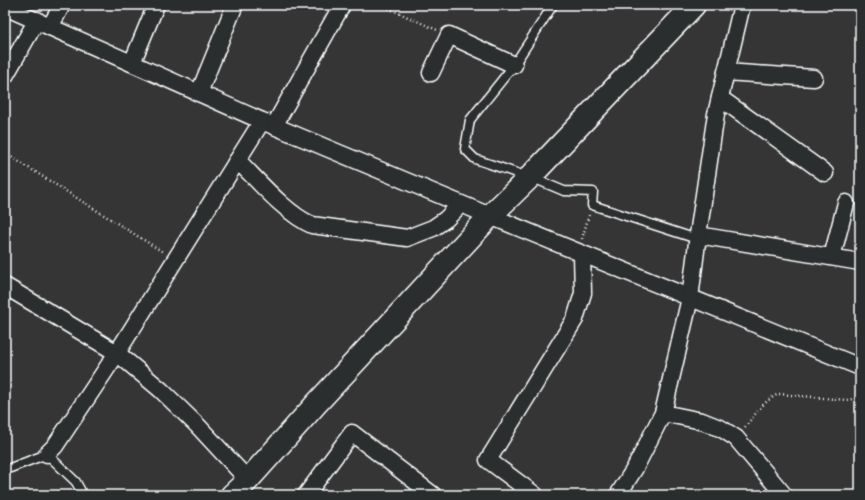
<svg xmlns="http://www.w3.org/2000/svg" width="865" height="500" viewBox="0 0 865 500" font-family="Pangolin,sans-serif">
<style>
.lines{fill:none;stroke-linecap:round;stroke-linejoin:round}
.lane-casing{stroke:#fff;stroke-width:11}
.street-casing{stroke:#fff;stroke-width:19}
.secondary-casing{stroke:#fff;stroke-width:25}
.path{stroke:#fff;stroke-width:2.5;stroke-dasharray:1 3;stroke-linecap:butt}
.lane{stroke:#2a2d2e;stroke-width:8}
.street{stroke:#2a2d2e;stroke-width:16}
.secondary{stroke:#2a2d2e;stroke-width:22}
</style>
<rect width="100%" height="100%" fill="#363535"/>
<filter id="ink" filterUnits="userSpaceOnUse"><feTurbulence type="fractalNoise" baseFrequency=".025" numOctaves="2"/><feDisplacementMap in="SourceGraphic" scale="8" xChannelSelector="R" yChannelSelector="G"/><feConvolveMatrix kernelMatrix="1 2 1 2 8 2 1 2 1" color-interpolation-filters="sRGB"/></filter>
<g filter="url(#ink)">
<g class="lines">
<g class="lane-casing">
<g id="lane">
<path d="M 553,5 L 514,65 L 470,120 L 465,149 L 475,159 L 540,181 L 564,191 L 593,192 L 592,205 L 697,239"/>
<path d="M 5,470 L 47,454 L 76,482 L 83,495"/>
</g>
</g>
<g class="street-casing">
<g id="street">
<path d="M 5,7 L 262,121 L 490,216 L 860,367"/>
<path d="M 50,27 L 62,5"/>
<path d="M 132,63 L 156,5"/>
<path d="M 726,72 L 814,78"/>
<path d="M 431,73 L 449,35 L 514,65"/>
<path d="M 5,76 L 37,20"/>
<path d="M 199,93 L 234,7"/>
<path d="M 720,98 L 825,173"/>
<path d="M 274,126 L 342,5"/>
<path d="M 236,162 L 242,165 C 260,183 288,215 312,225 L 407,238 L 433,228 L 446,219 L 457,208 L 458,203"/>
<path d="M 698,235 L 860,262"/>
<path d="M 832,257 L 846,203"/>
<path d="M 5,286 L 117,353 L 161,390 L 198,426 L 248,480"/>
<path d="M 663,413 L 702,421 L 722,429 L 736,438 L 784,495"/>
<path d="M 47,454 L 55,446 L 117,353 L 262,121"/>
<path d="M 306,495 L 352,433 L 433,495"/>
<path d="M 535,495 L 488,460 L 575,319 L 583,293 L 582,254"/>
<path d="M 618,495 L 635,468 L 663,413 L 690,298 L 698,235 L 716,114 L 742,5"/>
</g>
</g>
<g class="secondary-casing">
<path id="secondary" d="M 232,495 L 248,480 L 317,403 L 490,216 L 530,177 L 694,5"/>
</g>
<g class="path">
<path d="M 381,5 L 437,30"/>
<path d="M 5,153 L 163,252"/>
<path d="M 582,239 L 589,215"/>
<path d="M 745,427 C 755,415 764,400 779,394 L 846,400 L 860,398"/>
</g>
<use href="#lane" class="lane"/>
<use href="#street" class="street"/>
<use href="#secondary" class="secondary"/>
</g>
</g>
<rect width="865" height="500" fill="none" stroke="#2a2d2e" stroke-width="20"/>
<rect x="10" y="10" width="845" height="480" fill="none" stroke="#fff" stroke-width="1.5" filter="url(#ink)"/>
</svg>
